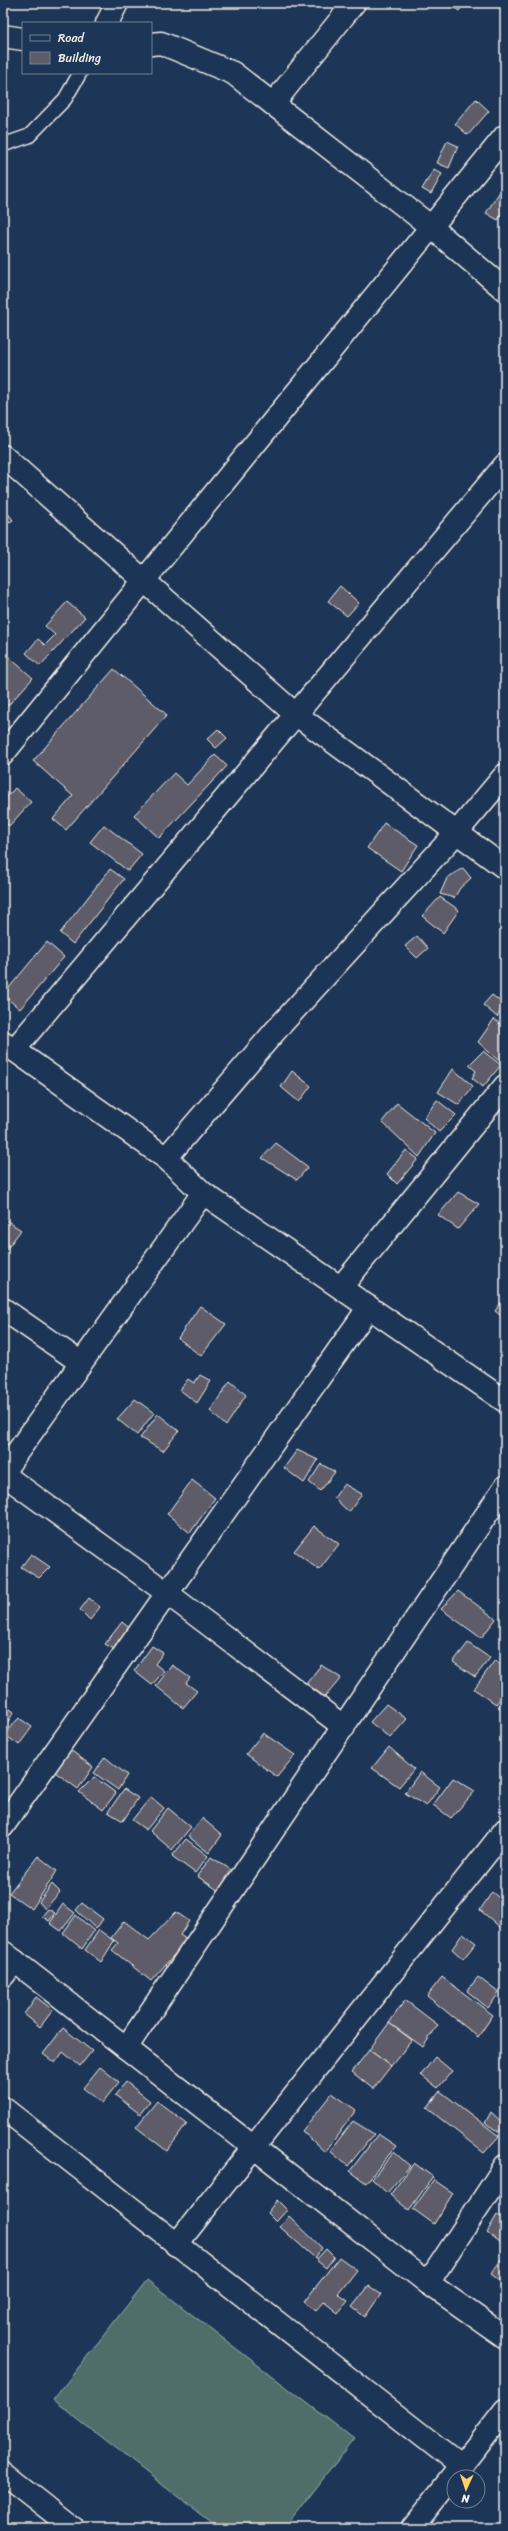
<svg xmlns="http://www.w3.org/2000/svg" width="508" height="2531" viewBox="0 0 508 2531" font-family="Sriracha,sans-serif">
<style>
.pitch{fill:#516d6b;stroke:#a2afaa}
.building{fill:#5e5c69;stroke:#f4f1e8}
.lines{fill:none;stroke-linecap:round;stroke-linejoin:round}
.service-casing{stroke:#f4f1e8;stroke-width:16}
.minor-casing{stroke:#f4f1e8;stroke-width:25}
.service{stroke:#1d3557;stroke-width:13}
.minor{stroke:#1d3557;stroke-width:22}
</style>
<rect width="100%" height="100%" fill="#1d3557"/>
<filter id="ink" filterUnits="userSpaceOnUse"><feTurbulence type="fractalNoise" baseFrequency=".025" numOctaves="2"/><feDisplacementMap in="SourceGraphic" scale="8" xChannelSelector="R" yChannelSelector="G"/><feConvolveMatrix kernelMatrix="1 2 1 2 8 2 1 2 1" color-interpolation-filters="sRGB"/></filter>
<g filter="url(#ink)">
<path class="pitch" d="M 147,2280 L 354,2439 L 285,2528 L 218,2528 L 53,2400 Z"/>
<g class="building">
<path d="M 448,3 L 465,3 L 459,11 Z"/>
<path d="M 476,99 L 489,111 L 468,135 L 455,124 Z"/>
<path d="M 447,141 L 458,146 L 449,168 L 437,163 Z"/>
<path d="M 434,169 L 442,174 L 431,194 L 422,189 Z"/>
<path d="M 499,193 L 505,196 L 505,209 L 498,220 L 486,213 Z"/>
<path d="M 6,511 L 13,520 L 3,527 L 3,513 Z"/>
<path d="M 340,586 L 359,603 L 347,616 L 328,601 Z"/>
<path d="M 67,602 L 85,617 L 40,666 L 26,653 L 38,639 L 45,645 L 55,635 L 45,626 Z"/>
<path d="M 3,652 L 33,678 L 3,711 Z"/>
<path d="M 114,669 L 167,715 L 66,830 L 53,819 L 73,796 L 33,761 Z"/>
<path d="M 218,729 L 227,738 L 216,748 L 207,739 Z"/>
<path d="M 215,755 L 227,766 L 159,838 L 134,815 L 174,773 L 187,785 Z"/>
<path d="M 15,788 L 31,802 L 9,826 L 3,820 L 3,801 Z"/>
<path d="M 384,823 L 418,845 L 401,871 L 367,848 Z"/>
<path d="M 104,825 L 142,854 L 128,871 L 90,842 Z"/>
<path d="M 463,868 L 471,878 L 460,888 L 454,898 L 440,894 L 447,878 Z"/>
<path d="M 110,869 L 124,879 L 73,944 L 60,933 Z"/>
<path d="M 440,897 L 459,910 L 443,933 L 422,916 Z"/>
<path d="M 417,936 L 428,948 L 417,958 L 405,946 Z"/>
<path d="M 47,942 L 64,957 L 20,1009 L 3,995 Z"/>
<path d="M 492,995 L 505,1005 L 497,1017 L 483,1005 Z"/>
<path d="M 494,1019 L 505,1028 L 505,1053 L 499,1061 L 478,1042 Z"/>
<path d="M 483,1051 L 501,1065 L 483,1087 L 472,1078 L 476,1071 L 469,1065 Z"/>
<path d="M 453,1069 L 473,1086 L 459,1105 L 438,1092 Z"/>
<path d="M 292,1071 L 311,1086 L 299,1102 L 281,1087 Z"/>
<path d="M 437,1100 L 456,1115 L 439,1132 L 424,1118 Z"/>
<path d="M 397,1103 L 435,1133 L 419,1157 L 382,1122 Z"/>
<path d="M 276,1143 L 308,1167 L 297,1180 L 262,1158 Z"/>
<path d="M 406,1150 L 418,1159 L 397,1184 L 387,1174 Z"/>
<path d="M 458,1192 L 479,1204 L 458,1229 L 438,1215 Z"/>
<path d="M 3,1218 L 21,1230 L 3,1254 Z"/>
<path d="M 505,1297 L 505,1319 L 495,1311 Z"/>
<path d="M 200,1306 L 226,1324 L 201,1356 L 178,1338 Z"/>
<path d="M 200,1375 L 211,1381 L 197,1403 L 180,1390 L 188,1379 L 194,1383 Z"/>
<path d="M 230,1381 L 246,1395 L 226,1426 L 210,1411 Z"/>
<path d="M 135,1399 L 154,1413 L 137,1435 L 117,1419 Z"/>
<path d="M 158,1414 L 179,1431 L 163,1451 L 140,1438 Z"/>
<path d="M 297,1450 L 318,1460 L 304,1483 L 284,1468 Z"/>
<path d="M 321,1464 L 335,1472 L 320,1491 L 309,1482 Z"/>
<path d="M 192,1480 L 215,1498 L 190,1533 L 167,1514 Z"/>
<path d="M 344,1484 L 362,1494 L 349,1512 L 334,1498 Z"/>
<path d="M 314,1526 L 339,1544 L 319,1570 L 294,1551 Z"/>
<path d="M 31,1554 L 50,1567 L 39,1578 L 21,1567 Z"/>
<path d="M 458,1591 L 496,1619 L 481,1638 L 441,1609 Z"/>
<path d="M 89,1598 L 100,1607 L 90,1620 L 80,1610 Z"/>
<path d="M 122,1622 L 133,1631 L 124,1643 L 119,1639 L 114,1649 L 105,1644 Z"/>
<path d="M 468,1643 L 490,1658 L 475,1677 L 453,1662 Z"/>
<path d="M 152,1646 L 163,1653 L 155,1664 L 164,1671 L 152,1685 L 134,1671 Z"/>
<path d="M 495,1660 L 505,1669 L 505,1693 L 496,1704 L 474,1689 Z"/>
<path d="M 172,1665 L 190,1678 L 186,1683 L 197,1691 L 183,1708 L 156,1686 Z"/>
<path d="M 321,1665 L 341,1678 L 325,1697 L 306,1684 Z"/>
<path d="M 505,1697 L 505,1712 L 498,1707 Z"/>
<path d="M 3,1704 L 14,1712 L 3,1729 Z"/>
<path d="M 386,1704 L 407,1719 L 390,1738 L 370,1722 Z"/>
<path d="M 19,1718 L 32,1727 L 19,1745 L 4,1734 Z"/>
<path d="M 263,1733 L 295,1755 L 277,1777 L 246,1754 Z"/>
<path d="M 389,1747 L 414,1769 L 399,1787 L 372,1768 Z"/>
<path d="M 69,1749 L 93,1767 L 78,1789 L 55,1772 Z"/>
<path d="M 105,1757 L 127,1775 L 118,1790 L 94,1773 Z"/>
<path d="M 420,1772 L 440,1787 L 426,1806 L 405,1793 Z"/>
<path d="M 94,1777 L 116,1793 L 103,1810 L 79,1792 Z"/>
<path d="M 453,1778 L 475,1791 L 451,1818 L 433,1805 Z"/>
<path d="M 124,1789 L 138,1798 L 123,1821 L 108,1812 Z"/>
<path d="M 151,1797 L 164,1808 L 146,1830 L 132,1820 Z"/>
<path d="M 168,1808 L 191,1827 L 172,1850 L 150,1831 Z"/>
<path d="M 202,1818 L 222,1835 L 209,1853 L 188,1836 Z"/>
<path d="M 186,1839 L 208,1856 L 195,1873 L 172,1856 Z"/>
<path d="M 38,1856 L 57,1871 L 32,1909 L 9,1893 Z"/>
<path d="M 211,1857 L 236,1873 L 222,1893 L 197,1876 Z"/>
<path d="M 52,1884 L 60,1892 L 45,1909 L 39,1902 Z"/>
<path d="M 492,1892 L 505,1903 L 505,1923 L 501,1928 L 480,1910 Z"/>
<path d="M 82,1903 L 103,1919 L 96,1929 L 76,1910 Z"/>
<path d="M 63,1904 L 75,1913 L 61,1931 L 50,1923 Z"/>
<path d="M 48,1909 L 55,1913 L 49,1921 L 42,1916 Z"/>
<path d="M 176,1912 L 189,1921 L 180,1935 L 187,1940 L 151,1981 L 112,1950 L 118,1943 L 111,1938 L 124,1921 L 149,1940 Z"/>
<path d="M 76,1915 L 94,1931 L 82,1949 L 63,1933 Z"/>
<path d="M 99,1930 L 114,1941 L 101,1962 L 85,1950 Z"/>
<path d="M 463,1933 L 476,1943 L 463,1959 L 452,1949 Z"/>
<path d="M 442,1977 L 493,2015 L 478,2037 L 427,1996 Z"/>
<path d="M 478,1977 L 499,1993 L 488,2008 L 467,1991 Z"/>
<path d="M 36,1997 L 53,2010 L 40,2027 L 24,2014 Z"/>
<path d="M 405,2000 L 438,2025 L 423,2047 L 389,2023 Z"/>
<path d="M 389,2023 L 412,2040 L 391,2066 L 369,2050 Z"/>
<path d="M 63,2028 L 92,2051 L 80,2066 L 63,2052 L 55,2063 L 43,2054 Z"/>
<path d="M 369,2050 L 391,2066 L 373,2089 L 352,2072 Z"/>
<path d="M 435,2057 L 452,2071 L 438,2088 L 421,2075 Z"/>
<path d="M 100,2067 L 119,2082 L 102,2103 L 83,2088 Z"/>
<path d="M 126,2082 L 150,2101 L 140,2114 L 115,2095 Z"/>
<path d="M 440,2091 L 499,2136 L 484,2153 L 427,2108 Z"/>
<path d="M 332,2093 L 356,2110 L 325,2152 L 302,2131 Z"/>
<path d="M 157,2101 L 187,2124 L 167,2151 L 136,2127 Z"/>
<path d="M 491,2112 L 505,2125 L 499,2132 L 485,2123 Z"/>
<path d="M 353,2121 L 374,2134 L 348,2166 L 330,2151 Z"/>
<path d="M 378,2134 L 396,2146 L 366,2183 L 350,2171 Z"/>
<path d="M 394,2152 L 410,2166 L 387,2193 L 372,2179 Z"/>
<path d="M 414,2163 L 433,2177 L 409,2210 L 390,2195 Z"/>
<path d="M 434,2180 L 453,2193 L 434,2224 L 413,2209 Z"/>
<path d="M 277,2200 L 287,2210 L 276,2222 L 267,2213 Z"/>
<path d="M 497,2215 L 505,2222 L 505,2246 L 487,2232 Z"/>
<path d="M 289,2216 L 322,2248 L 315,2258 L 280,2227 Z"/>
<path d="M 326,2249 L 334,2257 L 326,2268 L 316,2260 Z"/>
<path d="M 505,2254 L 505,2285 L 491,2274 Z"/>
<path d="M 339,2257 L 357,2270 L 338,2294 L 348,2301 L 338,2313 L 324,2302 L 316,2311 L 304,2302 Z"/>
<path d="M 369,2286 L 381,2294 L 365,2317 L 352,2307 Z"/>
</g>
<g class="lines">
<g class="service-casing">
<path id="service" d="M 3,145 L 29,136 L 65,99 L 80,73"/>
</g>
<g class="minor-casing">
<g id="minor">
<path d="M 107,23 L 117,3"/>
<path d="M 3,36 L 23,39"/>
<path d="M 151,44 L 161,43 L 233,73 L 430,226 L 505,290"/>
<path d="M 273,104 L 354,3"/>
<path d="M 3,456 L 294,713 L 505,868"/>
<path d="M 3,754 L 505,136"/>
<path d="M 3,1042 L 166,1158 L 203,1193 L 505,1401"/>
<path d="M 14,1050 L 505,465"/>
<path d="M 166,1158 L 276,1030 L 457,832 L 505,775"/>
<path d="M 341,1287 L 505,1086"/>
<path d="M 3,1309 L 80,1362"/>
<path d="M 3,1472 L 203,1193"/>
<path d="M 3,1474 L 167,1593 L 344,1727"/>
<path d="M 3,1826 L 369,1307"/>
<path d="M 3,1952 L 428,2283 L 505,2337"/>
<path d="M 3,1976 L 15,1961"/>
<path d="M 126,2048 L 505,1487"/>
<path d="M 3,2108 L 461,2466"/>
<path d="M 176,2245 L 505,1830"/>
<path d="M 428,2283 L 505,2166"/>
<path d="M 3,2473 L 73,2528"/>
<path d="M 412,2528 L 505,2410"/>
</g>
</g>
<use href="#service" class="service"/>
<use href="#minor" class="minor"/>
</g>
</g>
<rect width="508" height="2531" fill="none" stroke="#1d3557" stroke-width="16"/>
<rect x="8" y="8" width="492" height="2515" fill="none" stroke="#f4f1e8" stroke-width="1.5" filter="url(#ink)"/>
<rect x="22" y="22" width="130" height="52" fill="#1d3557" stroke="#738091"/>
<rect x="30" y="35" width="20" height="6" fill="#1d3557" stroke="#738091"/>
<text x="58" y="42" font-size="12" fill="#f4f1e8">Road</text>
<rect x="30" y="52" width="20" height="12" fill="#5e5c69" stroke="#738091"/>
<text x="58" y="62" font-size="12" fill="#f4f1e8">Building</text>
<g transform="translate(466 2489) rotate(183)"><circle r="19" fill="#1d3557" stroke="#738091"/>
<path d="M0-3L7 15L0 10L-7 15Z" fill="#ffd166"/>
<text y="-6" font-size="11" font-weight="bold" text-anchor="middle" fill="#f4f1e8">N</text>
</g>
</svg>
